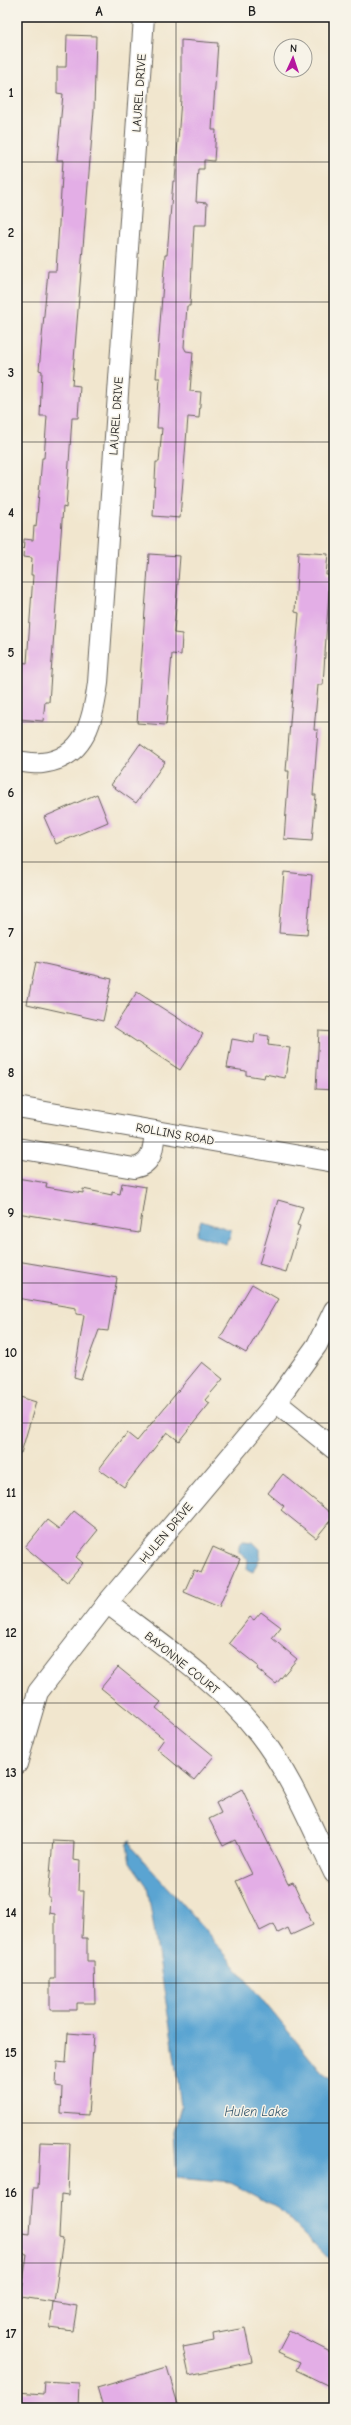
<svg xmlns="http://www.w3.org/2000/svg" width="351" height="2425" viewBox="0 0 351 2425" font-family="'Comic Neue',sans-serif">
<style>
.water{fill:#5aa4d2;stroke:#3b6077}
.building{fill:#e3aee6}
.lines{fill:none;stroke-linecap:round;stroke-linejoin:round}
.minor-casing{stroke:#67635a;stroke-width:22}
.minor{stroke:#fff;stroke-width:20}
.grid{fill:none;stroke:#1c1c1c;stroke-width:1;stroke-opacity:0.55}
.labels{text-anchor:middle;dominant-baseline:central;stroke-width:3;stroke-linejoin:round;paint-order:stroke}
.street-label{font-size:12px;fill:#1c1c1c;stroke:#f7f3e8}
.water-label{font-size:13px;font-style:italic;fill:#38596e;stroke:#f7f3e8}
.neatline{fill:none;stroke:#1c1c1c;stroke-width:1.5}
.grid-label{font-size:13px;text-anchor:middle;font-weight:bold;fill:#1c1c1c}
</style>
<rect width="100%" height="100%" fill="#f7f3e8"/>
<filter id="ink" filterUnits="userSpaceOnUse"><feTurbulence type="fractalNoise" baseFrequency=".025" numOctaves="2"/><feDisplacementMap in="SourceGraphic" scale="8" xChannelSelector="R" yChannelSelector="G"/><feConvolveMatrix kernelMatrix="1 2 1 2 8 2 1 2 1" color-interpolation-filters="sRGB"/></filter>
<filter id="wash" filterUnits="userSpaceOnUse"><feTurbulence type="fractalNoise" baseFrequency=".012" numOctaves="4" result="noise"/><feDisplacementMap in="SourceGraphic" scale="16" xChannelSelector="R" yChannelSelector="G"/><feGaussianBlur stdDeviation="0.9" result="paint"/><feColorMatrix in="noise" values="0 0 0 0 0 0 0 0 0 0 0 0 0 0 0 0 0 1.4 0 .05"/><feComposite in="paint" operator="in"/></filter>
<g filter="url(#wash)">
<rect width="100%" height="100%" fill="#f1e6ce"/>
<g class="water">
<path d="M 201,1220 L 231,1230 L 230,1240 L 228,1239 L 226,1244 L 196,1235 Z"/>
<path d="M 243,1541 L 253,1542 L 260,1549 L 260,1557 L 253,1572 L 247,1569 L 248,1559 L 239,1552 L 239,1545 Z"/>
<path d="M 130,1840 L 132,1848 L 201,1925 L 323,2074 L 334,2079 L 334,2264 L 278,2208 L 231,2183 L 177,2178 L 174,2131 L 181,2107 L 172,2039 L 147,1886 L 130,1862 L 127,1845 Z"/>
</g>
<g id="blocks">
<g class="building">
<path d="M 67,35 L 96,36 L 94,110 L 72,385 L 80,386 L 78,418 L 72,418 L 66,508 L 63,507 L 49,702 L 45,702 L 43,721 L 19,719 L 21,700 L 17,699 L 17,682 L 19,662 L 27,663 L 33,575 L 31,575 L 32,558 L 23,557 L 24,539 L 33,540 L 34,526 L 36,527 L 42,458 L 44,458 L 47,416 L 40,416 L 42,371 L 39,370 L 48,271 L 56,271 L 63,160 L 57,160 L 63,94 L 57,93 L 57,67 L 66,67 Z"/>
<path d="M 181,40 L 218,43 L 212,130 L 216,130 L 214,161 L 204,160 L 204,169 L 198,169 L 196,202 L 207,203 L 206,225 L 194,225 L 190,306 L 187,306 L 184,347 L 186,351 L 193,352 L 190,391 L 201,392 L 199,418 L 188,417 L 180,518 L 153,516 L 156,462 L 159,462 L 162,428 L 157,428 L 160,378 L 156,378 L 165,255 L 167,255 L 173,181 L 175,181 L 181,99 Z"/>
<path d="M 298,552 L 328,554 L 326,575 L 330,575 L 323,685 L 318,685 L 314,730 L 318,730 L 313,795 L 316,795 L 312,841 L 284,839 L 289,771 L 286,771 L 299,613 L 295,612 Z"/>
<path d="M 149,554 L 180,556 L 174,633 L 182,634 L 181,655 L 172,654 L 166,725 L 137,723 Z"/>
<path d="M 140,744 L 165,762 L 136,803 L 111,785 Z"/>
<path d="M 97,794 L 108,822 L 56,844 L 44,817 Z"/>
<path d="M 284,872 L 312,875 L 307,935 L 279,933 Z"/>
<path d="M 36,962 L 112,979 L 103,1021 L 27,1004 Z"/>
<path d="M 137,992 L 203,1034 L 180,1070 L 114,1027 Z"/>
<path d="M 319,1031 L 334,1032 L 334,1090 L 316,1089 Z"/>
<path d="M 255,1034 L 269,1036 L 268,1045 L 290,1048 L 285,1078 L 265,1074 L 264,1078 L 246,1075 L 246,1071 L 227,1068 L 232,1039 L 254,1043 Z"/>
<path d="M 17,1178 L 47,1183 L 46,1187 L 83,1193 L 83,1189 L 112,1195 L 112,1192 L 120,1194 L 122,1183 L 146,1187 L 139,1233 L 17,1213 Z"/>
<path d="M 278,1200 L 303,1207 L 297,1225 L 300,1226 L 286,1272 L 259,1264 Z"/>
<path d="M 17,1261 L 117,1278 L 108,1331 L 99,1330 L 81,1379 L 74,1377 L 84,1315 L 76,1314 L 76,1308 L 17,1298 Z"/>
<path d="M 252,1284 L 278,1299 L 246,1353 L 220,1338 Z"/>
<path d="M 202,1362 L 223,1379 L 205,1400 L 210,1403 L 179,1441 L 167,1432 L 124,1487 L 99,1469 L 127,1433 L 137,1441 Z"/>
<path d="M 17,1396 L 36,1402 L 21,1453 L 17,1452 Z"/>
<path d="M 283,1474 L 334,1516 L 316,1538 L 281,1510 L 284,1506 L 268,1493 Z"/>
<path d="M 74,1511 L 98,1530 L 76,1557 L 83,1563 L 67,1582 L 25,1547 L 47,1520 L 59,1529 Z"/>
<path d="M 213,1547 L 240,1559 L 219,1607 L 184,1592 L 194,1570 L 201,1573 Z"/>
<path d="M 261,1612 L 281,1627 L 272,1638 L 297,1659 L 276,1684 L 257,1669 L 258,1666 L 229,1643 L 250,1617 L 254,1620 Z"/>
<path d="M 118,1667 L 161,1702 L 156,1708 L 214,1756 L 194,1780 L 157,1749 L 164,1739 L 101,1688 Z"/>
<path d="M 242,1789 L 288,1884 L 293,1882 L 313,1925 L 291,1935 L 288,1928 L 278,1933 L 274,1924 L 260,1931 L 236,1881 L 252,1874 L 235,1840 L 223,1846 L 209,1819 L 221,1813 L 216,1803 Z"/>
<path d="M 53,1840 L 74,1841 L 73,1860 L 80,1861 L 79,1891 L 84,1891 L 82,1938 L 87,1938 L 87,1961 L 94,1961 L 95,2003 L 77,2003 L 77,2010 L 50,2010 L 50,1979 L 55,1979 L 55,1914 L 49,1913 L 50,1897 L 48,1897 Z"/>
<path d="M 68,2033 L 94,2035 L 88,2115 L 61,2113 L 62,2087 L 56,2086 L 57,2062 L 66,2063 Z"/>
<path d="M 40,2142 L 70,2143 L 68,2195 L 61,2194 L 59,2238 L 63,2239 L 54,2302 L 21,2297 L 27,2254 L 20,2253 L 22,2233 L 30,2234 L 33,2189 L 38,2189 Z"/>
<path d="M 53,2302 L 77,2306 L 73,2331 L 50,2328 Z"/>
<path d="M 245,2328 L 252,2362 L 189,2375 L 183,2347 L 214,2341 L 213,2334 Z"/>
<path d="M 289,2331 L 334,2354 L 334,2376 L 329,2386 L 296,2370 L 300,2362 L 278,2352 Z"/>
<path d="M 167,2367 L 179,2408 L 103,2408 L 97,2388 Z"/>
<path d="M 44,2381 L 79,2383 L 78,2408 L 17,2408 L 18,2392 L 43,2394 Z"/>
</g>
</g>
</g>
<g filter="url(#ink)">
<use href="#blocks" fill-opacity="0" stroke="#67635a" stroke-width="1"/>
<g class="lines">
<g class="minor-casing">
<g id="minor">
<path d="M 17,761 C 25,762 34,764 42,763 C 86,758 93,719 98,683 L 144,17"/>
<path d="M 17,1107 L 334,1162"/>
<path d="M 17,1148 L 134,1168 C 154,1164 153,1147 155,1131"/>
<path d="M 276,1402 L 334,1449"/>
<path d="M 107,1603 C 159,1643 218,1681 259,1734 C 291,1775 311,1826 334,1873"/>
<path d="M 17,1764 L 38,1692 L 107,1603 L 276,1402 L 317,1345 L 334,1310"/>
</g>
</g>
<use href="#minor" class="minor"/>
</g>
</g>
<path class="grid" d="M 176,17 L 176,2408M 17,162 L 334,162M 17,302 L 334,302M 17,442 L 334,442M 17,582 L 334,582M 17,722 L 334,722M 17,862 L 334,862M 17,1002 L 334,1002M 17,1142 L 334,1142M 17,1283 L 334,1283M 17,1423 L 334,1423M 17,1563 L 334,1563M 17,1703 L 334,1703M 17,1843 L 334,1843M 17,1983 L 334,1983M 17,2123 L 334,2123M 17,2263 L 334,2263"/>
<g class="labels">
<g class="street-label">
<text transform="translate(139 93) rotate(-86)">LAUREL DRIVE</text>
<text transform="translate(116 416) rotate(-86)">LAUREL DRIVE</text>
<text transform="translate(175 1134) rotate(10)">ROLLINS ROAD</text>
<text transform="translate(166 1533) rotate(-50)">HULEN DRIVE</text>
<text transform="translate(182 1663) rotate(39)">BAYONNE COURT</text>
</g>
<g class="water-label">
<text x="256" y="2111">Hulen Lake</text>
</g>
</g>
<rect width="351" height="2425" fill="none" stroke="#f7f3e8" stroke-width="44"/>
<g transform="translate(293 58) rotate(3)"><circle r="19" fill="#f7f3e8" stroke="#9f9d96"/>
<path d="M0-3L7 15L0 10L-7 15Z" fill="#b5179e"/>
<text y="-6" font-size="11" font-weight="bold" text-anchor="middle" fill="#1c1c1c">N</text>
</g>
<rect x="22" y="22" width="307" height="2381" class="neatline"/>
<g class="grid-label">
<text x="99" y="16">A</text>
<text x="252" y="16">B</text>
<text x="11" y="97">1</text>
<text x="11" y="237">2</text>
<text x="11" y="377">3</text>
<text x="11" y="517">4</text>
<text x="11" y="657">5</text>
<text x="11" y="797">6</text>
<text x="11" y="937">7</text>
<text x="11" y="1077">8</text>
<text x="11" y="1217">9</text>
<text x="11" y="1357">10</text>
<text x="11" y="1497">11</text>
<text x="11" y="1637">12</text>
<text x="11" y="1777">13</text>
<text x="11" y="1917">14</text>
<text x="11" y="2057">15</text>
<text x="11" y="2197">16</text>
<text x="11" y="2338">17</text>
</g>
</svg>
